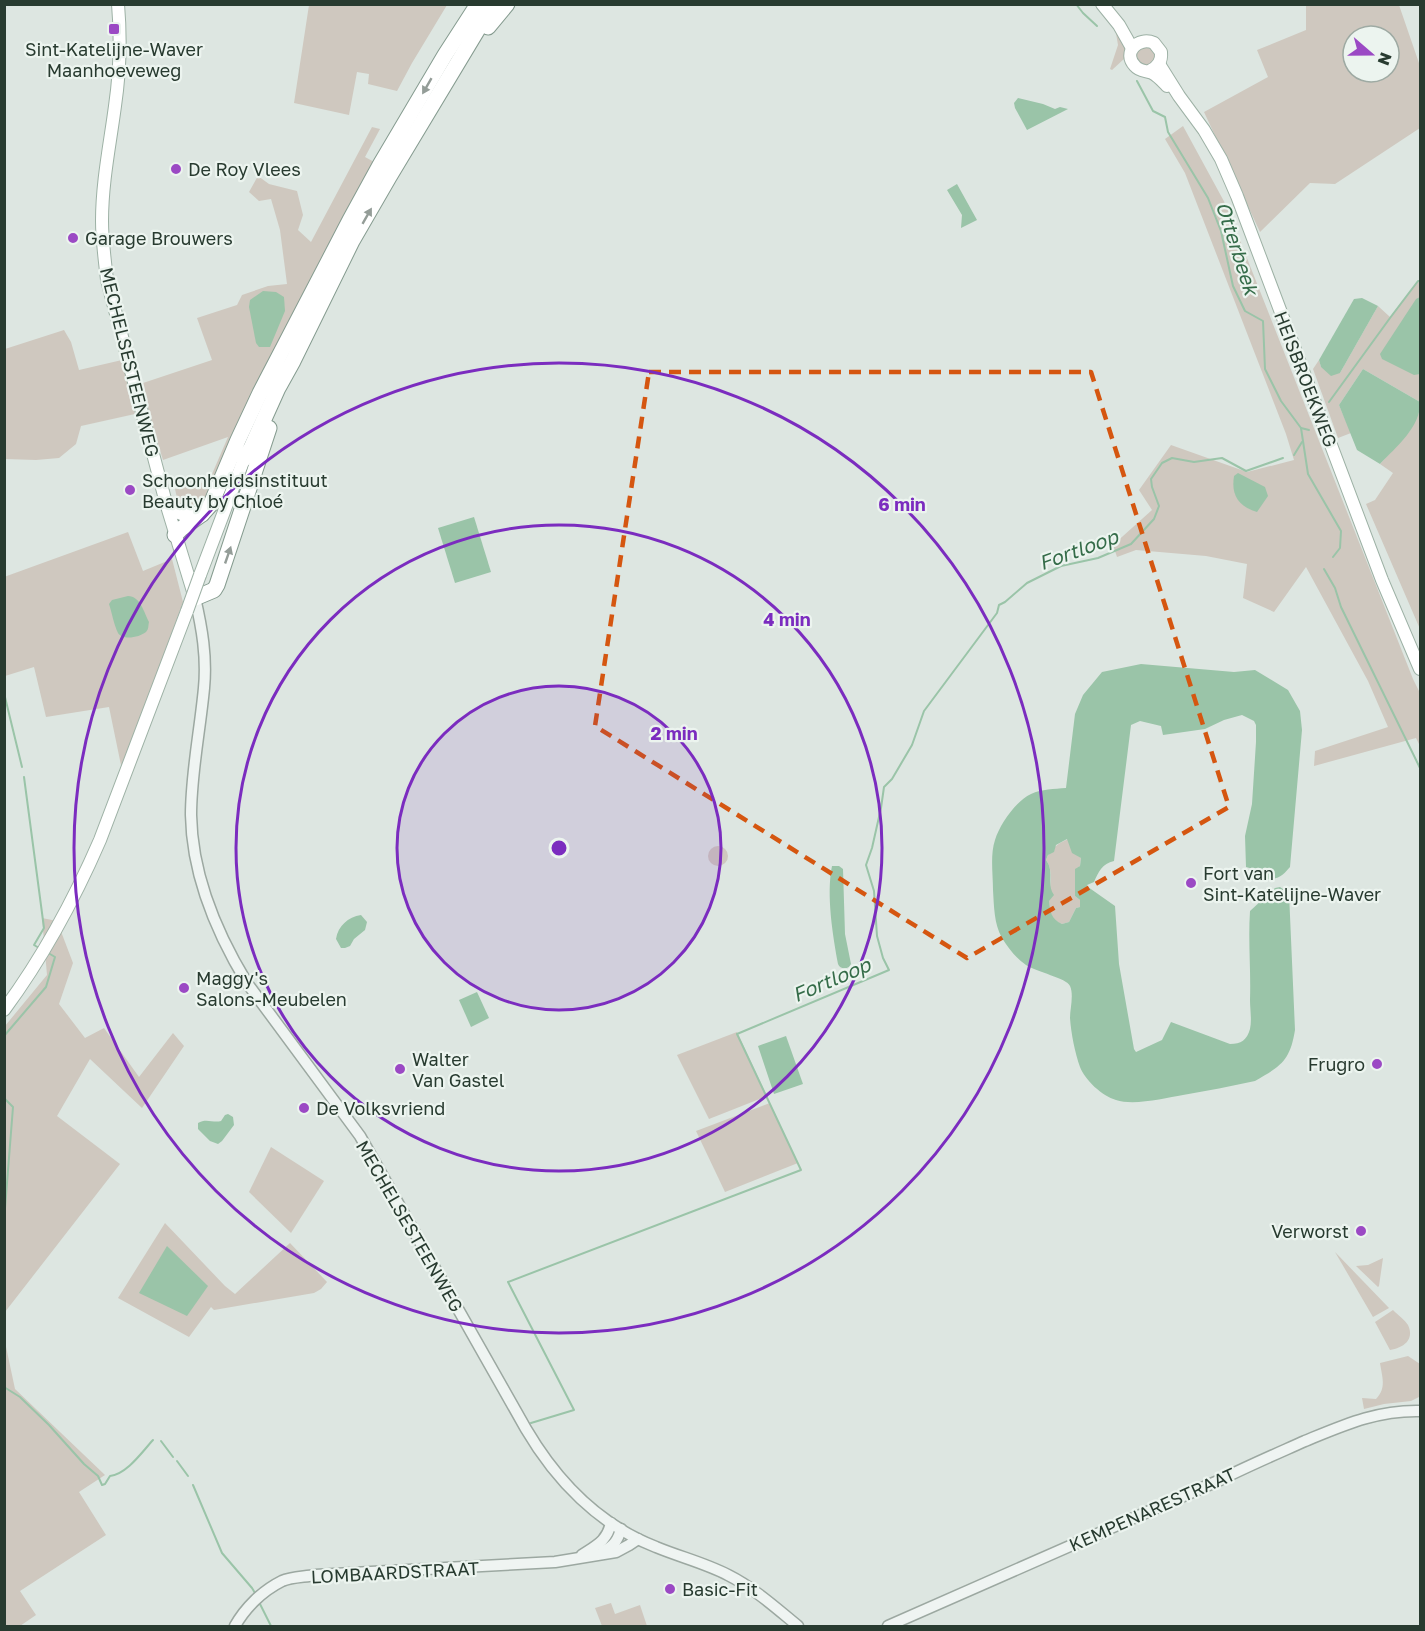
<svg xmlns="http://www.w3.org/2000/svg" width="1425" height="1631" viewBox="0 0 1425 1631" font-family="'Golos Text',sans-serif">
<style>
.green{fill:#cfc8bf;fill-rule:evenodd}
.water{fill:#9ac4a8;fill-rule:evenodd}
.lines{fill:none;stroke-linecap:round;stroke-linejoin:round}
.stream{stroke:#9ac4a8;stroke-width:2}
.minor-casing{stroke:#9ca8a1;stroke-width:13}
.major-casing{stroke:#9db1a5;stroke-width:14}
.highway-casing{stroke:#859b8f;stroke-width:17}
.minor{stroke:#eff4f2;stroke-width:10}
.major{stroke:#fff;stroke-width:12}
.highway{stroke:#fff;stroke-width:15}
.major-bridge-casing{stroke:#9db1a5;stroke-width:14;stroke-linecap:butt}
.major-bridge{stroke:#fff;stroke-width:12}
.oneway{fill:#949d98}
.marked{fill:none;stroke:#d55610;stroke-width:4.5;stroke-dasharray:12 8;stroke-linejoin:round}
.ring{fill:none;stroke:#7b2cbf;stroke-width:3}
.poi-dot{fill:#9b49c4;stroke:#ecf4ef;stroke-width:2}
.labels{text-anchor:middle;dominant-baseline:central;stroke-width:4.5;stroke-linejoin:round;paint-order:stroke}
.poi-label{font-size:18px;fill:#283b30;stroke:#ecf4ef;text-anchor:start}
.street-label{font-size:18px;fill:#283b30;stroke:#ecf4ef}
.water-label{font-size:20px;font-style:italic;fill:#356c49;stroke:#ecf4ef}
.centre{fill:#7b2cbf;stroke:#ecf4ef;stroke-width:3}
.ring-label{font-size:18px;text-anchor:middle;font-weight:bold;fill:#7b2cbf;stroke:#ecf4ef;stroke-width:4.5;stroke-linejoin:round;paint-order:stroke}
</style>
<rect width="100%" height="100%" fill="#dde6e1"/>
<g class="green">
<path d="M 309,5 L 309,4 L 447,5 L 412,63 L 397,91 L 368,84 L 369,74 L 357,72 L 349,115 L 294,103 Z"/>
<path d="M 1306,5 L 1399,5 L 1420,66 L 1420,128 L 1335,184 L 1310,183 L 1260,232 L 1204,112 L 1268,77 L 1257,50 L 1306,30 ZM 1353,36 L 1389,36 L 1389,72 L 1353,72 Z"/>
<path d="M 1115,27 L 1128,49 L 1125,58 L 1112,70 L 1110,69 L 1118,45 Z"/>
<path d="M 1147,45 L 1156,51 L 1156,61 L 1146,66 C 1138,63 1136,59 1137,50 Z"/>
<path d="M 1183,126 L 1226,205 L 1413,679 L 1420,693 L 1420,746 L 1416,738 L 1314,766 L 1315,751 L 1388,727 L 1368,681 L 1306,567 L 1274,612 L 1243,598 L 1247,564 L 1206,556 L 1136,550 L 1117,557 L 1113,545 L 1152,510 L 1139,490 L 1171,445 L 1247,472 L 1294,460 L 1286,434 L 1185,173 L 1165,139 Z"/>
<path d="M 372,127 L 380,129 L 365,157 L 376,163 L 201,509 L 179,507 L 175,489 L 209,481 L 228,437 L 163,460 L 140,384 L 212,360 L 197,318 L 237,305 L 242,295 L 268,286 L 287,284 L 280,230 L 271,199 L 259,201 L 249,192 L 258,176 L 269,184 L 297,191 L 303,215 L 298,230 L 311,242 Z"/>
<path d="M 1418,281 L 1420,281 L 1420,402 L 1363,369 L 1339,405 L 1351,433 L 1338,438 L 1313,369 L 1319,360 L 1321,367 L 1340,373 L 1378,306 L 1390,317 Z"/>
<path d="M 64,330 L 71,342 L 79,370 L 122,360 L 135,414 L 81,426 L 76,444 L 59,458 L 36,460 L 5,459 L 5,349 Z"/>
<path d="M 1420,410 L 1420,629 L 1366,504 L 1375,500 L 1393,473 L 1380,464 L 1409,432 Z"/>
<path d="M 128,532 L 143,571 L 172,559 L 183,602 L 122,770 L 109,707 L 46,717 L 34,667 L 5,676 L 4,577 Z"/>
<path d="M 1068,839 L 1076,854 L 1081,858 L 1080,866 L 1075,870 L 1075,896 L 1080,900 L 1080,907 L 1076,908 L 1069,922 L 1062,924 C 1036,914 1060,878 1046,860 C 1050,849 1057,844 1068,839 Z"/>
<circle cx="718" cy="856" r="10"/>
<path d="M 42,918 L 57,921 L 73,963 L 59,1004 L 85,1038 L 104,1028 L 139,1077 L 173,1033 L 184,1046 L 142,1108 L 90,1059 L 57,1116 L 120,1164 L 5,1312 L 5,1026 L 47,975 Z"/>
<path d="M 737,1032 L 767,1096 L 709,1119 L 677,1055 Z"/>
<path d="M 770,1103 L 798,1163 L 725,1192 L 696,1131 Z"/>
<path d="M 271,1147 L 324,1181 L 291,1233 L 249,1192 Z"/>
<path d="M 165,1223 L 225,1286 L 235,1294 L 290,1243 L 327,1282 L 321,1289 L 314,1293 L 214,1310 L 211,1307 L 189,1337 L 118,1298 Z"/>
<path d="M 1335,1252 L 1389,1308 L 1373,1317 Z"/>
<path d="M 1383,1258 L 1379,1286 L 1378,1287 L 1356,1266 L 1368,1265 Z"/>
<path d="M 1393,1310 C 1398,1315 1405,1320 1408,1325 C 1415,1340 1403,1348 1390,1350 L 1375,1322 Z"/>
<path d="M 5,1342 L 15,1389 L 105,1475 L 79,1492 L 106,1535 L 20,1591 L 36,1615 L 20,1626 L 5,1626 Z"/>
<path d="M 1408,1356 L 1420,1364 L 1419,1397 L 1411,1401 L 1384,1404 L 1364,1409 L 1362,1398 L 1376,1399 C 1387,1388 1382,1377 1380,1363 Z"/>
<path d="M 611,1603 L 615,1614 L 640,1605 L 647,1626 L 602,1626 L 595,1608 Z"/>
</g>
<g class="water">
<path d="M 1018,98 L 1043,104 L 1055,109 L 1060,107 L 1068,109 L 1027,130 L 1015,108 L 1014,103 Z"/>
<path d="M 957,184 L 977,220 L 961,228 L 962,215 L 947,190 Z"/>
<path d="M 263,291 L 276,292 L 284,297 L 285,311 L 270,347 L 259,347 L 256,343 L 249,307 L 250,300 Z"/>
<path d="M 1420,297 L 1420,374 L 1414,375 L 1382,359 L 1380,354 L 1416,299 Z"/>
<path d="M 1362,298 L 1378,306 L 1340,373 L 1331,376 L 1321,367 L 1319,360 L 1354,299 Z"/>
<path d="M 1363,369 L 1420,402 C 1421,427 1396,447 1380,464 L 1357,450 L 1339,405 Z"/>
<path d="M 1238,473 L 1265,487 L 1268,496 L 1257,512 C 1238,506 1231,495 1234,476 Z"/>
<path d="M 474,517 L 491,572 L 455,583 L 438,528 Z"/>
<path d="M 128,596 C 140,596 144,612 149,622 C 148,626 149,629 146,632 C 140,637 123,641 118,633 C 114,625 112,613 109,604 L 112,600 Z"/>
<path d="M 1141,664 L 1234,672 L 1255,670 L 1288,690 L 1300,711 L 1302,730 L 1290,867 C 1280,879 1276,879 1261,880 L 1260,871 L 1246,867 L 1245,836 L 1252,804 L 1256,742 L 1256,725 L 1254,721 L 1242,715 L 1224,720 L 1205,729 L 1163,735 L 1161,726 L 1140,721 L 1131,725 L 1114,861 C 1102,864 1099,871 1094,882 L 1087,885 L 1088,887 L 1115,906 L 1119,964 L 1134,1049 L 1136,1052 L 1162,1040 L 1171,1022 L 1230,1044 C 1241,1044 1247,1040 1250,1029 C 1252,1020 1250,1009 1250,1000 C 1251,970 1248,942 1250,911 L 1275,888 L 1280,887 L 1289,893 L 1295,1030 C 1290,1061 1281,1066 1255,1081 C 1231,1086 1207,1091 1183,1095 C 1165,1098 1134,1106 1116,1100 C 1102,1096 1085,1080 1080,1067 C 1075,1053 1071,1033 1070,1018 C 1070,1009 1074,995 1070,986 C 1067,978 1036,972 1026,965 C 1016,958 1008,948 1002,938 C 994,924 994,906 993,890 C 993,874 990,855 995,840 C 1000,824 1016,801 1031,794 C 1042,789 1054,789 1066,788 L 1075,714 L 1083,695 L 1102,672 ZM 1067,839 L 1072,853 L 1081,858 L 1080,866 L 1075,869 L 1075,896 L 1080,900 L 1080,907 L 1076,908 L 1069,922 L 1062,924 C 1051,919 1050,911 1049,901 L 1054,895 C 1046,884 1055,872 1046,860 L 1048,855 L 1054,852 L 1056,845 Z"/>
<path d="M 832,866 L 839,866 L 843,869 L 845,934 L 851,964 L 849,967 C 845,969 840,969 838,964 C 833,936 826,895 832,866 Z"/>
<path d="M 361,915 L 367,922 L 365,930 L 354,939 L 350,946 L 345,948 L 341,948 L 336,939 C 338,926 348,917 361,915 Z"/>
<path d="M 477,992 L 489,1018 L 471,1027 L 459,1000 Z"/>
<path d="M 786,1036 L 803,1084 L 774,1094 L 758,1046 Z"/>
<path d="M 228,1114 L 233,1117 L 234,1125 L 222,1141 L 218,1144 L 210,1141 L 198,1129 L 198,1123 C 206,1118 213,1123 221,1121 L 225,1115 Z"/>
<path d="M 167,1246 L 208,1286 L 187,1316 L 139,1293 Z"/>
</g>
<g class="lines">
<g class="stream">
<path d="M 1076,4 L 1083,13 L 1097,26"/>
<path d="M 1137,81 L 1153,111 L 1165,117 L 1168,132 L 1208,198 L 1221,231 L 1233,286 L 1245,311 L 1263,321 L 1265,369 L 1281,401 L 1301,428 L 1308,474 L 1341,531 L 1340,548 L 1333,557"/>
<path d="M 1329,402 L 1390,318 L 1418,281 L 1420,281"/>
<path d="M 1301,428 L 1309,430"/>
<path d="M 1294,455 L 1302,442"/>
<path d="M 1324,569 L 1335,588 L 1341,607 L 1420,768"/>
<path d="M 4,693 L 22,767"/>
<path d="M 24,777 L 44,928 L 34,945 L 39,948"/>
<path d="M 4,1036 L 46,987 L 55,957 L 50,954"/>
<path d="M 4,1098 L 13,1107 L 4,1221"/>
<path d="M 4,1387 L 20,1397 L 49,1425 L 84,1464 L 98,1476 L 102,1485 L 105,1484 L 110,1476 C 127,1474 142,1452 153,1440"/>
<path d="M 531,1423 L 574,1410 L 508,1282 L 801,1170 L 737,1034 L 889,970 L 883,958 L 877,936 L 874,891 L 866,865 L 872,848 L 881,808 L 884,787 L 892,779 L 912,745 L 924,711 L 997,613 L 999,605 L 1005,602 L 1027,583 L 1061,566 L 1098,558 L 1131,544 L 1154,519 L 1159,506 L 1152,487 L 1151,479 L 1162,463 L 1172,458 L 1194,462 L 1222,458 L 1246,471 L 1283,458"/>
<path d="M 161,1441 L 173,1457"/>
<path d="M 177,1461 L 188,1476"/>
<path d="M 193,1485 L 222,1553 L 252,1588 L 255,1593"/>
<path d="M 260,1604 L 271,1626"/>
</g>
<g class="minor-casing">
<g id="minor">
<path d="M 195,598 C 202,628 207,657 204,688 C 200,731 191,773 191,815 C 192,875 216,932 247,983 L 360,1136 L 526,1429 C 556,1480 599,1525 656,1547 C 680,1557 705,1563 728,1575 C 754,1588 776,1608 798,1626"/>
<path d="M 603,1551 C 614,1546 618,1540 621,1529"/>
<path d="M 582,1555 C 597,1545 607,1541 611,1523"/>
<path d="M 235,1626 C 245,1608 262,1591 282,1581 C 291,1577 304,1577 315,1575 L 555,1562 L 616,1552 L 629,1545 L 638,1539"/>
<path d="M 888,1626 L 1220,1480 C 1248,1466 1276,1454 1305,1441 C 1344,1425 1377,1410 1420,1411"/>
</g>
</g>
<g class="major-casing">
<g id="major">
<path d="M 118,4 C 121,39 120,72 115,106 C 110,144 102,182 102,221 C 102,241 105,261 107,280 L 166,503 L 195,598"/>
<path d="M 1102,4 L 1119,25 L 1132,48"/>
<path d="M 1159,64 L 1179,96 L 1204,130 L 1221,159 L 1237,196 L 1382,580 L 1420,669"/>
<path d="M 1149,71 C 1157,68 1162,62 1161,52 L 1154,43 C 1138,36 1122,53 1135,66 C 1140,72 1146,70 1152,73 C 1158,76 1162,81 1167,86"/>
<path d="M 200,575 L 244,459"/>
<path d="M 4,1010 C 43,957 74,900 100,840 L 187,611"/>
</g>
</g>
<g class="highway-casing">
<g id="highway">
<path d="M 488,27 L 507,4"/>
<path d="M 244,459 L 251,448 L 278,388 L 293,361 L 352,241 L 389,177 L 493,4"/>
<path d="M 166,503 C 178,513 187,516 202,514"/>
<path d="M 175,535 L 182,528 L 202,514 L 211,504 L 238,440 L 260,393 L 350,220 L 380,165 L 445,55 L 478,4"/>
<path d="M 195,598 L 214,590 L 217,585 L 269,428"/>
</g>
</g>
<use href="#minor" class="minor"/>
<use href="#major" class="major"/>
<use href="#highway" class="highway"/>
<g class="major-bridge-casing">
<path id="major-bridge" d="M 187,611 L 200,575"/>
</g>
<use href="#major-bridge" class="major-bridge"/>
</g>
<defs><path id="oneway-solid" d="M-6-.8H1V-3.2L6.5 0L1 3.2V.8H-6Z" transform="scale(1.5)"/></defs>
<g class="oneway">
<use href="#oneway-solid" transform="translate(427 86) rotate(120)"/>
<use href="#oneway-solid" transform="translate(367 216) rotate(-60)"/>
<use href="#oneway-solid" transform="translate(228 555) rotate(-71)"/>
</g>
<path class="marked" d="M 649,372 L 1091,372 L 1229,807 L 967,958 L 595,726 Z"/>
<circle cx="559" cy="848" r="162" fill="#7b2cbf" fill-opacity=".12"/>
<g class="ring">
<circle cx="559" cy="848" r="162"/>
<circle cx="559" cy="848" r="323"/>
<circle cx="559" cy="848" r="485"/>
</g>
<g class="poi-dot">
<rect x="108" y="23" width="12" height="12" rx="3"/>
<circle cx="176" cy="169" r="6"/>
<circle cx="73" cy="238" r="6"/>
<circle cx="130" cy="490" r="6"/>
<circle cx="1191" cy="883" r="6"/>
<circle cx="184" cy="988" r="6"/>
<circle cx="1377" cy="1064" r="6"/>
<circle cx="400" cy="1069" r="6"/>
<circle cx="304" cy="1108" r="6"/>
<circle cx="1361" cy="1231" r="6"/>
<circle cx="670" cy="1589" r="6"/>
</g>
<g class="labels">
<g class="poi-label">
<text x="114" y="49" text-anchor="middle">Sint-Katelijne-Waver<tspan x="114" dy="21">Maanhoeveweg</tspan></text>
<text x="188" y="169">De Roy Vlees</text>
<text x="85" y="238">Garage Brouwers</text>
<text x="142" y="480">Schoonheidsinstituut<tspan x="142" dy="21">Beauty by Chloé</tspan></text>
<text x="1203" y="873">Fort van<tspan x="1203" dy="21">Sint-Katelijne-Waver</tspan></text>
<text x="196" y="978">Maggy's<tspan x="196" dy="21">Salons-Meubelen</tspan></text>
<text x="412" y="1059">Walter<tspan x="412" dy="21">Van Gastel</tspan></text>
<text x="1365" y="1064" text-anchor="end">Frugro</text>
<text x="316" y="1108">De Volksvriend</text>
<text x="1349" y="1231" text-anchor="end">Verworst</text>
<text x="682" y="1589">Basic-Fit</text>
</g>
<g class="street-label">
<text transform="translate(130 362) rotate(76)">MECHELSESTEENWEG</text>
<text transform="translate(1306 379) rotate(69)">HEISBROEKWEG</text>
<text transform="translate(410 1226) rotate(60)">MECHELSESTEENWEG</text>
<text transform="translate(1152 1509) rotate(-24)">KEMPENARESTRAAT</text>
<text transform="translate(395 1572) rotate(-3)">LOMBAARDSTRAAT</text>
</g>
<g class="water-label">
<text transform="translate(1238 248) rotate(72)">Otterbeek</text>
<text transform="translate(1078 549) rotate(-20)">Fortloop</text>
<text transform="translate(831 979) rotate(-23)">Fortloop</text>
</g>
</g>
<circle cx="559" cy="848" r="9" class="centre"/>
<g class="ring-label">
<text x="902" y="511">6 min</text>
<text x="787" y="626">4 min</text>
<text x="674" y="740">2 min</text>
</g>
<rect width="1425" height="1631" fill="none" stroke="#283b30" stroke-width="12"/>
<g transform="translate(1371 54) rotate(110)"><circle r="28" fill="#ecf4ef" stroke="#9eaaa3" stroke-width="1.5"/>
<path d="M0-4.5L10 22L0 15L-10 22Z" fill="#9b49c4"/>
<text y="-9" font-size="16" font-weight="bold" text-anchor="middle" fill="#283b30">N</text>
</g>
</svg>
